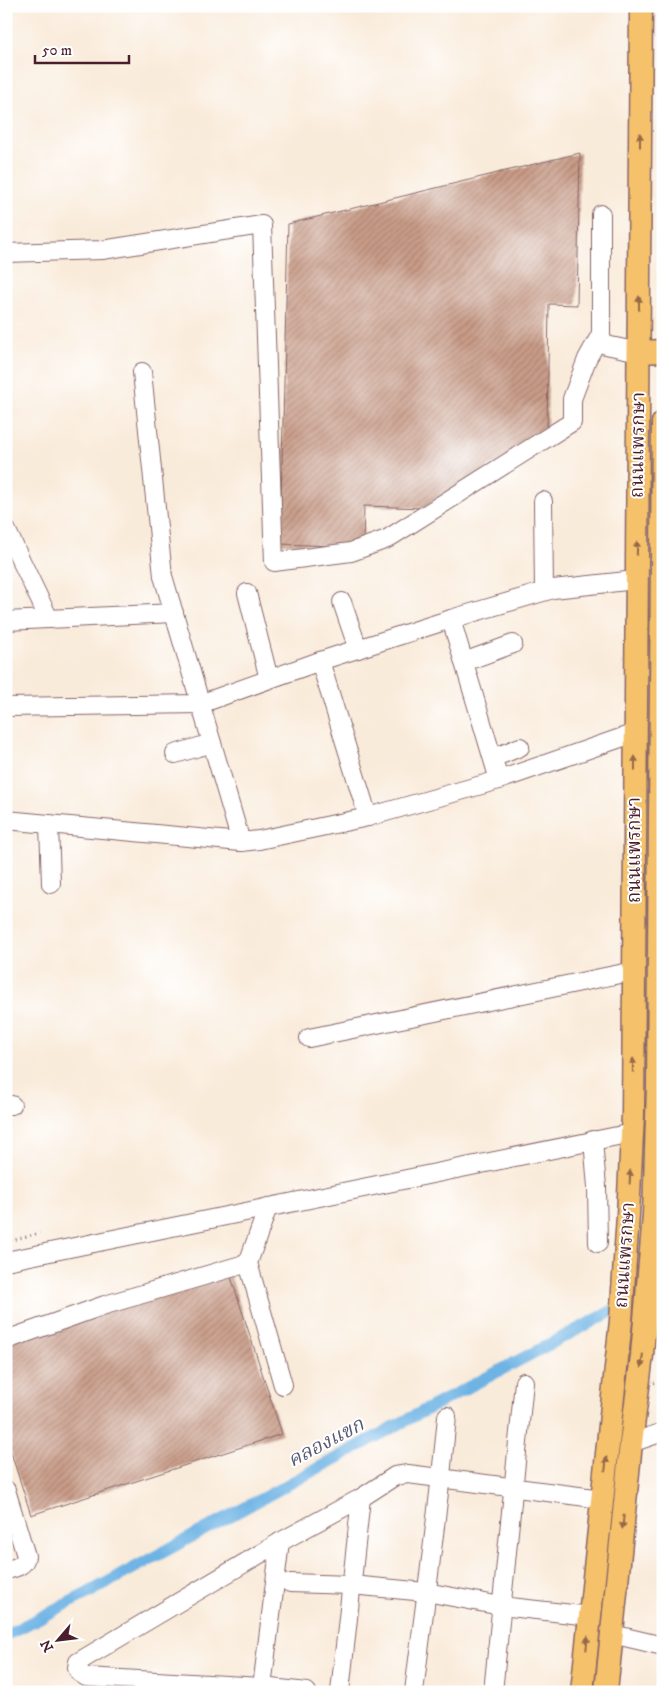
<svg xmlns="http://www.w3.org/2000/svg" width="669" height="1698" viewBox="0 0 669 1698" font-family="'IM FELL DW Pica','Noto Serif Thai',serif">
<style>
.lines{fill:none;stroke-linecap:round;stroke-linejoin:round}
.canal{stroke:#6db3e4;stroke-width:12}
.building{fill:url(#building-hatch)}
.minor-casing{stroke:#876668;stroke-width:20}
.major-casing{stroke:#876668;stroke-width:25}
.path{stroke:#876668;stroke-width:2.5;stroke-dasharray:1 4;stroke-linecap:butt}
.minor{stroke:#fff;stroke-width:18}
.major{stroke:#f5c16b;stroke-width:22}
.oneway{fill:#976848}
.labels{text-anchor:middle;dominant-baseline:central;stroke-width:4;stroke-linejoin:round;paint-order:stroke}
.street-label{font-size:19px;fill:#4a1f2b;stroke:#fff}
.water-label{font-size:20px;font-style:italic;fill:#585a75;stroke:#fff}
</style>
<defs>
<pattern id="building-hatch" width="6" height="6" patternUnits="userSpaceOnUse" patternTransform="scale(1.25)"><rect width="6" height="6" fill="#c99c88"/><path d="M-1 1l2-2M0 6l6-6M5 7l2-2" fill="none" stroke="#a57f6f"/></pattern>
</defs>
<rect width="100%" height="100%" fill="#fff"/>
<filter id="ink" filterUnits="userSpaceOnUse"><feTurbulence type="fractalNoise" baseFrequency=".02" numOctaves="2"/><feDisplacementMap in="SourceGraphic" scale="10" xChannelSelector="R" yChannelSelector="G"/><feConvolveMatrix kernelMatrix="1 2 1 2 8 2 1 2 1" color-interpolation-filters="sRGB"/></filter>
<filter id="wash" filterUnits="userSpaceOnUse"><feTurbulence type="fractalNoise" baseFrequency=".0096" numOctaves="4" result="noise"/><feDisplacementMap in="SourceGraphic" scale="20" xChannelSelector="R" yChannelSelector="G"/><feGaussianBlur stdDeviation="1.12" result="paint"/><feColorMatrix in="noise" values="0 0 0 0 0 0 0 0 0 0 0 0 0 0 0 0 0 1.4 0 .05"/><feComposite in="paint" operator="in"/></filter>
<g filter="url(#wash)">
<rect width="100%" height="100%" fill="#f9ebda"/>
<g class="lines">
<path class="canal" d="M 6,1635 L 88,1593 L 414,1416 L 663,1284"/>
</g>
<g id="blocks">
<g class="building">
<path d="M 580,153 L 577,305 L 549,304 L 547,430 L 425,508 L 364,506 L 363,547 L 280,544 L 288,224 Z"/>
<path d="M 229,1271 L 282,1434 L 31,1515 L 6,1437 L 6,1342 Z"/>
</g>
</g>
</g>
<g filter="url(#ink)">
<use href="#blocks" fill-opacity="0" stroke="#876668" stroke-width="1"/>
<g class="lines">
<g class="minor-casing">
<g id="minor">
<path d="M 601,214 L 601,339 L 606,345 L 639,352"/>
<path d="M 6,253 L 102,250 L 262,225 L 274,562 L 351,552 L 387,539 L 572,422 L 572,399 L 587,359 L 601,334"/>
<path d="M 142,372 L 163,576 L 241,842"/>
<path d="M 543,501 L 544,591"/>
<path d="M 6,529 L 49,619"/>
<path d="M 247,593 L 269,679"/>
<path d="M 342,602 L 358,649"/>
<path d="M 451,619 L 499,780"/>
<path d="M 6,621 L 174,613"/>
<path d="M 320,661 L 368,817"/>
<path d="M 464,662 L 513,644"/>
<path d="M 6,707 L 200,704 L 320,661 L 451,619 L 553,589 L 636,580"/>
<path d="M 175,754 L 212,743"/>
<path d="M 493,758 L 520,747"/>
<path d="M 6,820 L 241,842 L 259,840 L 368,817 L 499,780 L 635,733"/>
<path d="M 49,824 L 51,884"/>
<path d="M 309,1038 L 634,971"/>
<path d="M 6,1105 L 12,1105"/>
<path d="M 593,1140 L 597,1187 L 598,1243"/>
<path d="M 268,1207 L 248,1263 L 283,1385"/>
<path d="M 6,1261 L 632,1133"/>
<path d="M 6,1340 L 105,1305 L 248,1263"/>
<path d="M 631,1443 L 663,1432"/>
<path d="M 6,1490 L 26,1556 C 25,1566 15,1568 6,1570"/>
<path d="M 290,1583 L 351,1585 L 426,1592 L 501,1606 L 590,1616"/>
<path d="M 612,1634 L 663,1646"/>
<path d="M 262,1687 L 280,1542"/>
<path d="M 307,1692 L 262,1687 L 86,1677 L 80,1673 L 77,1668 L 78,1662 L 280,1542 L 361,1498 L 395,1476 L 408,1474 L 602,1499"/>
<path d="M 340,1692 L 361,1498"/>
<path d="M 414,1692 C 425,1600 439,1508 447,1416"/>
<path d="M 493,1692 L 524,1382"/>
</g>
</g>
<g class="major-casing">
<g id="major">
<path d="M 639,352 L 663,351"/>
<path d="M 582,1692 L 621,1320 L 628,1215 L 633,1114 L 641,6"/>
<path d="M 606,1692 L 631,1443 L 642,1355 L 654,1215 L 658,1086 L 663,423"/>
</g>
</g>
<g class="path">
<path d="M 6,1242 L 40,1233"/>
<path d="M 654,1383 L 663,1381"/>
</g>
<use href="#minor" class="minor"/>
<use href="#major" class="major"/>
</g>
<defs><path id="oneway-solid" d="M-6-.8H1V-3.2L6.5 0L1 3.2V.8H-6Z" transform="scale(1.25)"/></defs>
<g class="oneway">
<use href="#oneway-solid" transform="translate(640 140) rotate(-90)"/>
<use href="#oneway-solid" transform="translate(639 303) rotate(-90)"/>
<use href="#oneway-solid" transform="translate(637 548) rotate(-89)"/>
<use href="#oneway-solid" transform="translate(635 763) rotate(-90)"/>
<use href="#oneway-solid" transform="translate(633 1065) rotate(-89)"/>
<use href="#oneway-solid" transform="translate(630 1177) rotate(-87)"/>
<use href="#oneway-solid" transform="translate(642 1361) rotate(97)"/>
<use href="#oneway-solid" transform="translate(606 1464) rotate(-84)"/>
<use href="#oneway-solid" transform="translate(623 1522) rotate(96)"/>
<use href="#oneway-solid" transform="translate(587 1643) rotate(-84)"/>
</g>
</g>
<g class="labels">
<g class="street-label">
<text transform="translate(638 445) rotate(-89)">ถนนแพรกษา</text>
<text transform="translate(634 850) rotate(-90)">ถนนแพรกษา</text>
<text transform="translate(625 1255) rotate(-86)">ถนนแพรกษา</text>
</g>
<g class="water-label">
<text transform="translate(326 1443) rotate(-28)">คลองแขก</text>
</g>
</g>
<rect width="669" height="1698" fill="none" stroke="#fff" stroke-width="25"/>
<g transform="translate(58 1640) rotate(242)" stroke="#ffffff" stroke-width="4" paint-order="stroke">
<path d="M0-4L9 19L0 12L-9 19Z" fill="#4a1f2b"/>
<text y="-8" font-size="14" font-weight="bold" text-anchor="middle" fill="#4a1f2b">N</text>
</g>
<path d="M35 55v8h94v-8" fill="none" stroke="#4a1f2b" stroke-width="2.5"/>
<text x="42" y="55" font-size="15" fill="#4a1f2b" stroke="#ffffff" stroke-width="4" paint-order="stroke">50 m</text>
</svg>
